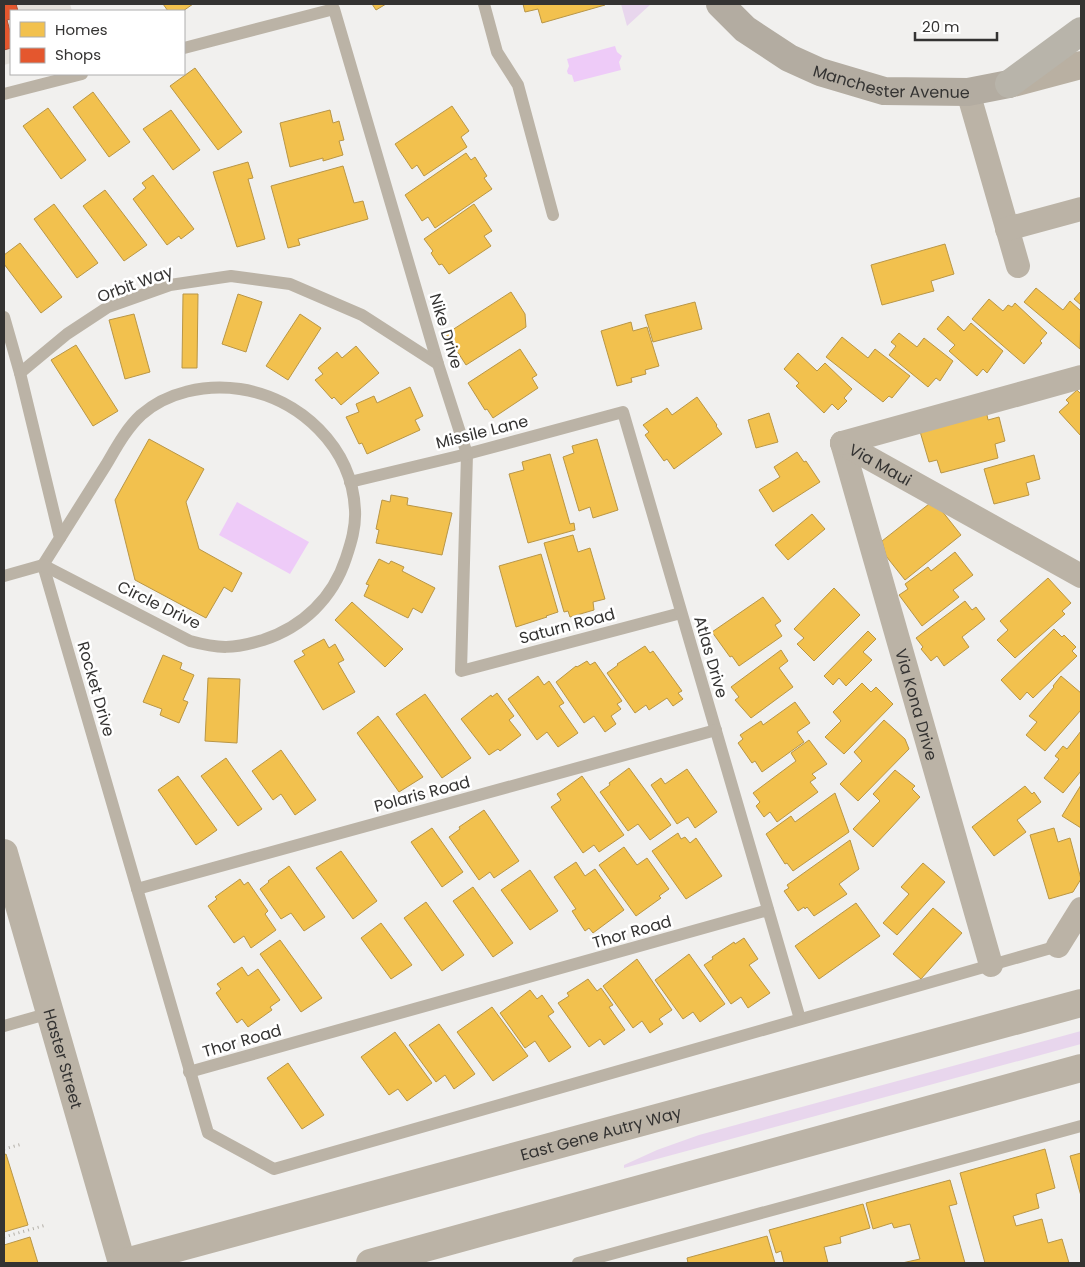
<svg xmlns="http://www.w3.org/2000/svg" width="1085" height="1267" viewBox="0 0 1085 1267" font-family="Poppins,sans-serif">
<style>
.built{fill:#e4e0da}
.green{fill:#e8d6ed}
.water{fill:#eecbf8}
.homes{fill:#f2c14e;stroke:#b99646}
.shops{fill:#e4572e;stroke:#af4c2f}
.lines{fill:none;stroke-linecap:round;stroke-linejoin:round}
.path{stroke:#b3afa7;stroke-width:3;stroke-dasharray:1 4;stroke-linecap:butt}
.service{stroke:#bbb3a6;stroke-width:12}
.minor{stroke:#bbb3a6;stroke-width:24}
.tertiary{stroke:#bbb3a6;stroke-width:28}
.secondary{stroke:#b9b0a2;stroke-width:28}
.primary{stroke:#b3aca1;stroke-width:28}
.motorway{stroke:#b8b4aa;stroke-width:28}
.labels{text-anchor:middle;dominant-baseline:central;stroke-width:5;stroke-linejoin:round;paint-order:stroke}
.street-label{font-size:16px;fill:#343332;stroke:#fff}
</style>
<rect width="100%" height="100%" fill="#f1f0ee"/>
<path class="built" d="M 4,4 L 70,4 L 72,11 L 11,11 L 11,63 L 4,65 Z"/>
<g class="green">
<path d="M 621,4 L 651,4 L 627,26 Z"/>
<path d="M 1081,1031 L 1081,1044 L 624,1168 L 624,1165 L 657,1150 L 699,1135 Z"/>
</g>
<g class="water">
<path d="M 615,46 L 617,52 L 622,56 L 619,62 L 621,70 L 574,82 L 572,75 L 568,74 L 567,71 L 569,66 L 567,59 Z"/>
<path d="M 237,502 L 309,542 L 290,574 L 219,535 Z"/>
</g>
<g class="homes">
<path d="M 163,4 L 193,4 L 183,11 L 168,11 Z"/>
<path d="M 372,4 L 386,4 L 376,10 Z"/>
<path d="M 523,4 L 605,4 L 605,5 L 542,23 L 538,9 L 525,12 Z"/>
<path d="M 195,68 L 242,132 L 218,150 L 170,86 Z"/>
<path d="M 93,92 L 130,142 L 109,157 L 73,107 Z"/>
<path d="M 452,106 L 469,131 L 461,137 L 467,147 L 424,176 L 417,165 L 412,169 L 395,144 Z"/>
<path d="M 48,108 L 86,160 L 61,179 L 23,126 Z"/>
<path d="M 171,110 L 200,150 L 173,170 L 143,129 Z"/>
<path d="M 330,110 L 333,123 L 339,121 L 344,140 L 339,141 L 343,155 L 323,161 L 323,158 L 290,167 L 280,123 Z"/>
<path d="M 466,153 L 471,160 L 475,157 L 487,176 L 484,178 L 492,189 L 435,228 L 428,217 L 422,221 L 405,195 Z"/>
<path d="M 248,162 L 253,178 L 248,179 L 265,239 L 237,247 L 213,172 Z"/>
<path d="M 343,166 L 354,203 L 363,201 L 368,219 L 298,239 L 300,245 L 288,248 L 271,186 Z"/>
<path d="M 153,175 L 194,229 L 181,239 L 179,236 L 167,245 L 133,199 L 146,188 L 142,183 Z"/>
<path d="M 105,190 L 147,245 L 124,261 L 83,206 Z"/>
<path d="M 54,204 L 98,263 L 77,278 L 34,219 Z"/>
<path d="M 474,204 L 492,231 L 484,236 L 491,246 L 449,274 L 442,264 L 439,265 L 431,253 L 433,251 L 424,239 Z"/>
<path d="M 20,243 L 62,297 L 41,313 L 4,264 L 4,255 Z"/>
<path d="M 945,244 L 954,274 L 931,281 L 934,291 L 882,305 L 871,265 Z"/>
<path d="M 1036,288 L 1063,310 L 1070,301 L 1081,311 L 1080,349 L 1024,302 Z"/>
<path d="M 1081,291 L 1081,305 L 1074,299 Z"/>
<path d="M 511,292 L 525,314 L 526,327 L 466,365 L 446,334 Z"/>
<path d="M 183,294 L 198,294 L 197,368 L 182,368 Z"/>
<path d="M 238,294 L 262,302 L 246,352 L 222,344 Z"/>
<path d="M 989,299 L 1003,311 L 1008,305 L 1012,307 L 1015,303 L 1047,333 L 1040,341 L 1042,343 L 1024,364 L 972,319 Z"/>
<path d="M 695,302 L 702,329 L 653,342 L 645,315 Z"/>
<path d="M 134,314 L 150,372 L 125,379 L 109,320 Z"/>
<path d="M 300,314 L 321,328 L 288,380 L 266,366 Z"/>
<path d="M 948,316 L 964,331 L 971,323 L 1003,351 L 987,373 L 983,369 L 977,376 L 949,351 L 955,345 L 937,329 Z"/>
<path d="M 631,322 L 633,331 L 647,327 L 659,366 L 645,370 L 646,374 L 631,378 L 632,382 L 617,386 L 601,331 Z"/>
<path d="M 899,333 L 917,347 L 924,338 L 953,361 L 940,381 L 936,378 L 928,387 L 889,355 L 896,346 L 891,342 Z"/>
<path d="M 842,337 L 868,358 L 875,349 L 910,376 L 892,398 L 889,396 L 883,402 L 826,357 Z"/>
<path d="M 76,345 L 118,411 L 93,426 L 51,360 Z"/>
<path d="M 356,346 L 379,373 L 341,405 L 334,397 L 332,399 L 315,380 L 323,374 L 318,368 L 337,352 L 342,358 Z"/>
<path d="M 520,349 L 537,375 L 532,378 L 538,388 L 493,418 L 487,409 L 485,410 L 468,383 Z"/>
<path d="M 798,353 L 817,371 L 825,363 L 852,389 L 844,398 L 847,401 L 838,410 L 832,404 L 824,413 L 796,386 L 799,383 L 784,369 Z"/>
<path d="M 410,387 L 423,416 L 415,420 L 420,430 L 367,454 L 362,443 L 359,444 L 346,417 L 359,412 L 356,404 L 374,396 L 377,403 Z"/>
<path d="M 1077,390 L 1081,394 L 1081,436 L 1059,412 L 1069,403 L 1066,400 Z"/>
<path d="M 697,397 L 717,425 L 716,426 L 722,434 L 674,469 L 667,459 L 664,461 L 645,435 L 649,432 L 643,425 L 667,408 L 672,415 Z"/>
<path d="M 986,410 L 988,420 L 999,417 L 1005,441 L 995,444 L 998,458 L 941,473 L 937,460 L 929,462 L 919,428 Z"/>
<path d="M 769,413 L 778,442 L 756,448 L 748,420 Z"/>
<path d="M 149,439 L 204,469 L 186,502 L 199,549 L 242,573 L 232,592 L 224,587 L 206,618 L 135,580 L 115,500 Z"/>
<path d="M 597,439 L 618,510 L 593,518 L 590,507 L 579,511 L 563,457 L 574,453 L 572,446 Z"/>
<path d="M 797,452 L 804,462 L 806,461 L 820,482 L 773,512 L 759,490 L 780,477 L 774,467 Z"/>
<path d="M 550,454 L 570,524 L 574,523 L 575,530 L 528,543 L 509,474 L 524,470 L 522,462 Z"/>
<path d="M 1034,455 L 1040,479 L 1026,483 L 1029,495 L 994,504 L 984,469 Z"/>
<path d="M 391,495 L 408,498 L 407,505 L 452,513 L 442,555 L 376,543 L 379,530 L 376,529 L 382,500 L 390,502 Z"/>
<path d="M 929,504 L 942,511 L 961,535 L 905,580 L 886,556 L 882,541 Z"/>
<path d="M 812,514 L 825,529 L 788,560 L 775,545 Z"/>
<path d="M 573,535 L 578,552 L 590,548 L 605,599 L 593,602 L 594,610 L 570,617 L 568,611 L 564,612 L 544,543 Z"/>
<path d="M 955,552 L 973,575 L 953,590 L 959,597 L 922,626 L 899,595 L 908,589 L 905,584 L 928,567 L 931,571 Z"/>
<path d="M 541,554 L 558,612 L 546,616 L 547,617 L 516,627 L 499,566 Z"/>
<path d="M 379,559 L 389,564 L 391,561 L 404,567 L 402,571 L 435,588 L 422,613 L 413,608 L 408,618 L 364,596 L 369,585 L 366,584 Z"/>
<path d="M 1048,578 L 1071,603 L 1062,611 L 1065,614 L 1015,658 L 997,640 L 1008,630 L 1000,621 Z"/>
<path d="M 834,588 L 860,615 L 814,661 L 797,644 L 804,638 L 794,629 Z"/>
<path d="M 763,597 L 781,621 L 775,625 L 782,636 L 739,666 L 732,656 L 730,657 L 712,632 Z"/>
<path d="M 965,601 L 972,610 L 976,607 L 985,619 L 962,637 L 969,647 L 944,666 L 937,656 L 931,661 L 921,649 L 923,647 L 916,638 Z"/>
<path d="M 352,602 L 403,649 L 385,667 L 335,620 Z"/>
<path d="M 1054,629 L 1062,637 L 1064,635 L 1076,647 L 1072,651 L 1077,656 L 1033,698 L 1027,692 L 1020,700 L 1001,680 Z"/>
<path d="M 868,631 L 876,639 L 863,652 L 872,660 L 846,686 L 839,678 L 833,685 L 824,676 Z"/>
<path d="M 324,639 L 329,648 L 335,644 L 344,660 L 338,663 L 355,692 L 323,710 L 294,661 L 305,655 L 302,651 Z"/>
<path d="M 645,646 L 650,653 L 653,651 L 682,691 L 678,693 L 683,699 L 673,706 L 667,698 L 649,710 L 646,705 L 635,713 L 607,673 L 618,665 L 617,664 Z"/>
<path d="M 781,650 L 788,661 L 779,668 L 793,687 L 751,718 L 735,700 L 739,697 L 731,687 Z"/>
<path d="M 163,655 L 182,663 L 180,669 L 194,675 L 183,700 L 188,702 L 179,723 L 160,715 L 162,709 L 143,702 Z"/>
<path d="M 587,661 L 590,665 L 595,662 L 622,701 L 617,704 L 621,709 L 611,716 L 616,724 L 605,732 L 594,716 L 584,723 L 556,682 L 576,666 L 577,667 Z"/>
<path d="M 538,676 L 544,685 L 549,681 L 564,703 L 559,706 L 578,733 L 558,747 L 547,732 L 537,740 L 508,699 Z"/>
<path d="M 1061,676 L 1081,693 L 1081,710 L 1045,751 L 1026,735 L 1037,722 L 1029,716 L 1054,687 L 1053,686 Z"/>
<path d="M 208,678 L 240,679 L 237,743 L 205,741 Z"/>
<path d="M 862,683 L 871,692 L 876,687 L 893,704 L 844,754 L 825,737 L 841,721 L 833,712 Z"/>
<path d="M 497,693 L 514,716 L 509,720 L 521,735 L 500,751 L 498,749 L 489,755 L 461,719 L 491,695 L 492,697 Z"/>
<path d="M 425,694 L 471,758 L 442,778 L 396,714 Z"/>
<path d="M 795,702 L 810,723 L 797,732 L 804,742 L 762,772 L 755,761 L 752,763 L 738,743 L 743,739 L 740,735 L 761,721 L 763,725 Z"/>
<path d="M 378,716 L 423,777 L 399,792 L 357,733 Z"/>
<path d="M 884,720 L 905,739 L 909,749 L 858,801 L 840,784 L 862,761 L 854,752 Z"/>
<path d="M 1081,731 L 1081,771 L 1063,793 L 1044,778 L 1059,759 L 1055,756 L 1063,746 L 1067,749 Z"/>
<path d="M 809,740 L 827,764 L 812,774 L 816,778 L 810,782 L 818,792 L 777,822 L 770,812 L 764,817 L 756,806 L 760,802 L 753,793 L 796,761 L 791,753 Z"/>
<path d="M 281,750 L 316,800 L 295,815 L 281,794 L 273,800 L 252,771 Z"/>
<path d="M 226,758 L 262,809 L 238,826 L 201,776 Z"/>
<path d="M 629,768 L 671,825 L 650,840 L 638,824 L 628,831 L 600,792 L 610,785 L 609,783 Z"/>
<path d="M 687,769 L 717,812 L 695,828 L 688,817 L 677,824 L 651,785 L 661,778 L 665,784 Z"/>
<path d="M 895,770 L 915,786 L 912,789 L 920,797 L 873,847 L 853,829 L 880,801 L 873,794 Z"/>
<path d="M 178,776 L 217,830 L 196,845 L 158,790 Z"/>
<path d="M 582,776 L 624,835 L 599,852 L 594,845 L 583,853 L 551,807 L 561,800 L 557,794 Z"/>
<path d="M 1081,785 L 1081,828 L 1062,816 Z"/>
<path d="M 1025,786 L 1032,794 L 1034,792 L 1041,802 L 1017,820 L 1026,832 L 994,856 L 972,827 Z"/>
<path d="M 835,793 L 849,832 L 793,871 L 787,863 L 785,864 L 766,834 L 791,816 L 795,822 Z"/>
<path d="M 484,810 L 519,861 L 494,878 L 490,872 L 479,880 L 449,837 L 460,829 L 459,827 Z"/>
<path d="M 432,828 L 463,872 L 442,887 L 411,842 Z"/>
<path d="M 1054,828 L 1058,842 L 1070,838 L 1081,879 L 1073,892 L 1049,899 L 1030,835 Z"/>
<path d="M 678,833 L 681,839 L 685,837 L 690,843 L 696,838 L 722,876 L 686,899 L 652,851 Z"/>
<path d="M 850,840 L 859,869 L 839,884 L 847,894 L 814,916 L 807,907 L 805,909 L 804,907 L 798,911 L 784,891 L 789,888 L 787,885 Z"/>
<path d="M 624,847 L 637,865 L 647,858 L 669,889 L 659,896 L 661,898 L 636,916 L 599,865 Z"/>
<path d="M 341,851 L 377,901 L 353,919 L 316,868 Z"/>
<path d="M 576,862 L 585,876 L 595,869 L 624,910 L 593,933 L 589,928 L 585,931 L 572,911 L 576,909 L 554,877 Z"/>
<path d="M 923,863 L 945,882 L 897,935 L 883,923 L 909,894 L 901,887 Z"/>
<path d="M 289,866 L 325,917 L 304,931 L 291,913 L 281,919 L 260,889 L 269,882 L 268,881 Z"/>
<path d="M 530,870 L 558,911 L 530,930 L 501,890 Z"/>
<path d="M 240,879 L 244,885 L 248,882 L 268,911 L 265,914 L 276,930 L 251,948 L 244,936 L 234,943 L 208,906 L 217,899 L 215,897 Z"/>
<path d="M 473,887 L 513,943 L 493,957 L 453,901 Z"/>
<path d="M 426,902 L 464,955 L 442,971 L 404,918 Z"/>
<path d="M 856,903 L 880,936 L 819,979 L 795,946 Z"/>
<path d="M 933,908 L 962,933 L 921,979 L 893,954 Z"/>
<path d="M 381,923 L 412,965 L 391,979 L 361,938 Z"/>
<path d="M 744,938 L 758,959 L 749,965 L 770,993 L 748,1008 L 741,997 L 731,1004 L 704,965 L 713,959 L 712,957 L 734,942 L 735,944 Z"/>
<path d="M 280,940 L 322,998 L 301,1012 L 260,954 Z"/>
<path d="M 689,954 L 725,1004 L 700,1022 L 693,1012 L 683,1019 L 655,980 Z"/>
<path d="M 637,959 L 672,1010 L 659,1019 L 663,1024 L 650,1033 L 642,1021 L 633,1028 L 603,986 Z"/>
<path d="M 242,967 L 248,976 L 258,969 L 280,1000 L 270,1007 L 272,1010 L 248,1027 L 242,1019 L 237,1023 L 216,993 L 221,989 L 217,984 Z"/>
<path d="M 588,979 L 597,991 L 601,988 L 613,1005 L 609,1007 L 625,1030 L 604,1045 L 600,1039 L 589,1047 L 558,1003 L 569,996 L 567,993 Z"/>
<path d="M 530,990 L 537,999 L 542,995 L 554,1012 L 548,1016 L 571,1047 L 549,1062 L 535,1041 L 525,1048 L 500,1013 Z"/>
<path d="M 492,1007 L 528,1056 L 493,1081 L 457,1032 Z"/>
<path d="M 439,1024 L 475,1074 L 454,1089 L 445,1075 L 436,1082 L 409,1045 Z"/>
<path d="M 395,1032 L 432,1083 L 407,1101 L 398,1089 L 389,1095 L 361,1057 Z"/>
<path d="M 288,1063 L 324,1115 L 302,1129 L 267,1078 Z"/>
<path d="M 1045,1149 L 1055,1188 L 1036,1194 L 1039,1208 L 1013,1216 L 1016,1226 L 1042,1219 L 1048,1243 L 1062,1239 L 1069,1263 L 985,1263 L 960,1173 Z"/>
<path d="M 1081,1153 L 1081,1196 L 1070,1156 Z"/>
<path d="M 6,1154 L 28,1225 L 4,1232 L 4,1155 Z"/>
<path d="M 950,1180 L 957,1204 L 949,1206 L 965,1263 L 902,1263 L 920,1259 L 910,1224 L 894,1228 L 892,1223 L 873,1229 L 866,1203 Z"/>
<path d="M 863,1204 L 870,1228 L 840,1237 L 841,1243 L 824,1247 L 828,1263 L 784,1263 L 781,1251 L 776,1253 L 769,1230 Z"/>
<path d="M 767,1236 L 775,1263 L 688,1263 L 687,1258 Z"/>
<path d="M 30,1237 L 38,1263 L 4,1263 L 4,1245 Z"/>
</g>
<path class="shops" d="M 4,4 L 16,4 L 18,11 L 11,11 L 11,19 L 7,20 L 11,35 L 11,48 L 4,50 Z"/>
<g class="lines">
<g class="path">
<path d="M 4,1149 L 22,1144"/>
<path d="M 4,1237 L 46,1225"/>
</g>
<g class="service">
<path d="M 484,4 L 497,52 L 518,85 L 553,215"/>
<path d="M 184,48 L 334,9 L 438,364 L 467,454 L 461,671 L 681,613"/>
<path d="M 4,94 L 82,74"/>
<path d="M 4,317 L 20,373 L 60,538 L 43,565 L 208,1133 L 274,1169 L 1058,946"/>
<path d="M 20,373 L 67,334 L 108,307 L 170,285 L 231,276 L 290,284 L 362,315 L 438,364"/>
<path d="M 350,482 L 467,454 L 623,412 L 800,1019"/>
<path d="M 4,576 L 43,565 L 190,641 C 219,649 233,649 263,640 C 303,627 333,598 346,558 C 351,543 356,527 355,510 C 352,447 300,398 240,389 C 205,384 167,392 141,415 C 126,429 116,448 106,465 C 91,489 75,514 60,538"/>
<path d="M 137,889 L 716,730"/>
<path d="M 4,1026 L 50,1013"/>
<path d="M 189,1072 L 768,910"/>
<path d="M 578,1263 L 1081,1126"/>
</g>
<g class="minor">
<path d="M 968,92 L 1018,266"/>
<path d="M 1007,229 L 1081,209"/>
<path id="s1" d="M 842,443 L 991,965"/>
<path id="s2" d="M 842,443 L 1081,576"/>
<path d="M 842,443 L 1081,377"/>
<path d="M 1058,946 L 1081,909"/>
</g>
<g class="tertiary">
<path id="s3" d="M 4,853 L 122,1263"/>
<path id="s4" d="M 122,1263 L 1081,1003"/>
<path d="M 370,1263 L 1081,1068"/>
</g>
<path class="secondary" d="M 1009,84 L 1081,65"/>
<path class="primary" id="s5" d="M 720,4 L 745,29 L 789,58 L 820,72 L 884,91 L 968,92 L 1009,84"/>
<path class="motorway" d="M 1009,84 L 1081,31"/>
</g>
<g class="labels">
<g class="street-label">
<text stroke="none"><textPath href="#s5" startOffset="195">Manchester Avenue</textPath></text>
<text transform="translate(135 284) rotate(-20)">Orbit Way</text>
<text transform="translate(446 331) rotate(73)">Nike Drive</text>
<text transform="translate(482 432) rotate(-14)">Missile Lane</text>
<text stroke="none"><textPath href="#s2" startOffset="44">Via Maui</textPath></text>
<text transform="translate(159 605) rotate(26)">Circle Drive</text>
<text transform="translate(567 626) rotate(-15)">Saturn Road</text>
<text transform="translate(711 657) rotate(74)">Atlas Drive</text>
<text transform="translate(96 689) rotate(74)">Rocket Drive</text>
<text stroke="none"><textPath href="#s1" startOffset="272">Via Kona Drive</textPath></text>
<text transform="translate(422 794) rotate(-15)">Polaris Road</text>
<text transform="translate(632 932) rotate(-16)">Thor Road</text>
<text transform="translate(242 1041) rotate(-16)">Thor Road</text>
<text stroke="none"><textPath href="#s3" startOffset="214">Haster Street</textPath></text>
<text stroke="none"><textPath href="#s4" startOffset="496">East Gene Autry Way</textPath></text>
</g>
</g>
<rect width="1085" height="1267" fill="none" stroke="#343332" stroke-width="10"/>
<rect x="10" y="10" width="175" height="65" fill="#ffffff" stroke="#aeadad"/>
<rect x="20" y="22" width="25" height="15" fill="#f2c14e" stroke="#aeadad"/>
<text x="55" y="35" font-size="15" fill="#343332">Homes</text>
<rect x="20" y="48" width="25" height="15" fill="#e4572e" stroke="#aeadad"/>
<text x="55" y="60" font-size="15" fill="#343332">Shops</text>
<path d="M915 32v8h82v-8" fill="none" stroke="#343332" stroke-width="2.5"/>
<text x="922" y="32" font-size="15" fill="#343332" stroke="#ffffff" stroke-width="4" paint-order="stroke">20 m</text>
</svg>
